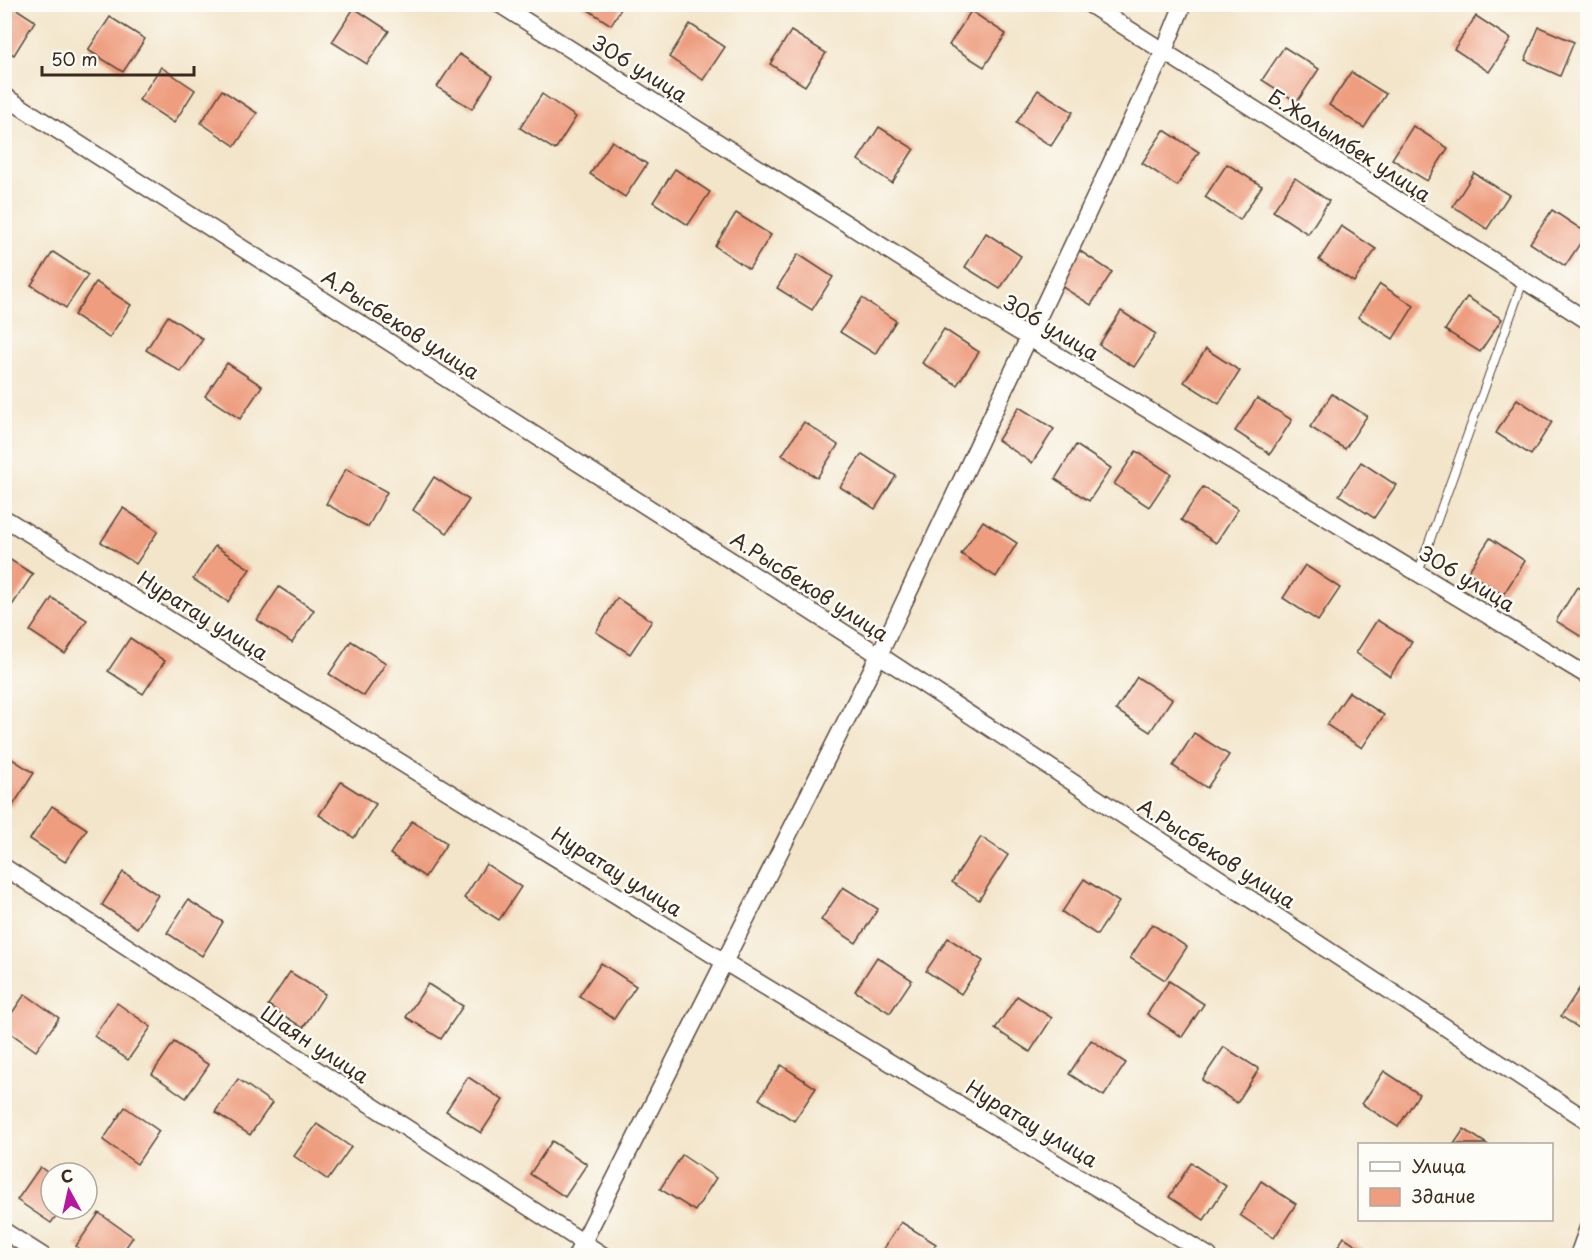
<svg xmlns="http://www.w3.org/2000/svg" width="1592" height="1260" viewBox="0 0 1592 1260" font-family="'Playpen Sans',sans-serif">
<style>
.building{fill:#ee9d7f}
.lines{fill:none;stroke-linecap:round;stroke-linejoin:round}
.lane-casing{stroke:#574638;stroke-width:10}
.street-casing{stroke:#574638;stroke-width:19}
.lane{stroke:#fff;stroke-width:8}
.street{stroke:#fff;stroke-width:16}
.labels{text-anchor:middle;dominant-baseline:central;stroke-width:5;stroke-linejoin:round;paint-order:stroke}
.street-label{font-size:20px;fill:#3b2a1e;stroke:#fdfcf7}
</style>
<rect width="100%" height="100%" fill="#fdfcf7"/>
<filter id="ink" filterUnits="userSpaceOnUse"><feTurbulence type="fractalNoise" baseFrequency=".0167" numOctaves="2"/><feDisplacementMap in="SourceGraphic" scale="12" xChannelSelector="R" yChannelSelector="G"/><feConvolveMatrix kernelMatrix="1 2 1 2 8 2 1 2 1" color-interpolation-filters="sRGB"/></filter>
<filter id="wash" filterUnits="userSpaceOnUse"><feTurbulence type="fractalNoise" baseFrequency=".008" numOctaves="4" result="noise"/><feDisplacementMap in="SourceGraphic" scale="24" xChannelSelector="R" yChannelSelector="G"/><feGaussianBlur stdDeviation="1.35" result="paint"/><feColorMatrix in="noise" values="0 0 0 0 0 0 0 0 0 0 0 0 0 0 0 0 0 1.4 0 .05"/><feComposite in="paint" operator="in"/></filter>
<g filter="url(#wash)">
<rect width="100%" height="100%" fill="#f3e5ca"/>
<g id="blocks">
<g class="building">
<path d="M 4,4 L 9,4 L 35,21 L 14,55 L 4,49 Z"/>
<path d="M 579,4 L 624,4 L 611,25 Z"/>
<path d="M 354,8 L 389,31 L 367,64 L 332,42 Z"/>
<path d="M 971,11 L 1006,34 L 984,67 L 949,45 Z"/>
<path d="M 1476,16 L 1511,39 L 1489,72 L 1454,49 Z"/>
<path d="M 110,17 L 145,39 L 123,72 L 88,50 Z"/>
<path d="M 690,24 L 725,47 L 703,80 L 669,57 Z"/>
<path d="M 1539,27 L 1574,42 L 1560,76 L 1525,60 Z"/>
<path d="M 791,31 L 826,53 L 805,86 L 770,64 Z"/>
<path d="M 1284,47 L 1319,69 L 1297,102 L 1262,80 Z"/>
<path d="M 459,54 L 493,76 L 472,109 L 437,87 Z"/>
<path d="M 161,67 L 195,90 L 174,123 L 139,100 Z"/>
<path d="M 1351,72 L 1386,94 L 1364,128 L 1329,105 Z"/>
<path d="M 222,90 L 257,113 L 235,146 L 201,123 Z"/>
<path d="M 1038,90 L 1073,112 L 1051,146 L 1016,123 Z"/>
<path d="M 542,94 L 576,117 L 555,150 L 520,128 Z"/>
<path d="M 1413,126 L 1448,148 L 1427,181 L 1392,159 Z"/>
<path d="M 879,127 L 914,149 L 892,183 L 858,160 Z"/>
<path d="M 1164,130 L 1199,152 L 1177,186 L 1142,163 Z"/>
<path d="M 612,141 L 647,164 L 625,197 L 590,174 Z"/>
<path d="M 1227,164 L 1262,186 L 1240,220 L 1205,197 Z"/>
<path d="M 675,169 L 710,192 L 688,225 L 653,202 Z"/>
<path d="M 1474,173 L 1509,195 L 1487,229 L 1453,206 Z"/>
<path d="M 1295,178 L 1329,201 L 1308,234 L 1273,211 Z"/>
<path d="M 1552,210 L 1587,233 L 1565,266 L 1530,243 Z"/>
<path d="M 736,213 L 771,235 L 749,269 L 715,246 Z"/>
<path d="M 1341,226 L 1376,249 L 1354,282 L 1319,260 Z"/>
<path d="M 986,233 L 1021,256 L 1000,289 L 965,267 Z"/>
<path d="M 1077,249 L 1112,272 L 1091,305 L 1056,283 Z"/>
<path d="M 53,252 L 88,275 L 66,308 L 31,285 Z"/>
<path d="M 798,254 L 833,277 L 812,310 L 777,288 Z"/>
<path d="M 96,282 L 131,305 L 109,338 L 74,315 Z"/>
<path d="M 1380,284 L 1414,306 L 1393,339 L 1358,317 Z"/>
<path d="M 1467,297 L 1502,319 L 1480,352 L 1445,330 Z"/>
<path d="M 862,298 L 896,321 L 875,354 L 840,332 Z"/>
<path d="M 1121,311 L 1156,334 L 1134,367 L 1099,345 Z"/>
<path d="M 168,316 L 203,339 L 181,372 L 146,350 Z"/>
<path d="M 944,329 L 979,352 L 957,385 L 922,363 Z"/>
<path d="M 1206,349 L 1240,371 L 1219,404 L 1184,382 Z"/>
<path d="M 227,363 L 262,386 L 240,419 L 205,396 Z"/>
<path d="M 1332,394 L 1367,416 L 1345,449 L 1310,427 Z"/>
<path d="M 1257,398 L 1292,420 L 1270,454 L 1235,431 Z"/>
<path d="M 1517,399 L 1552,422 L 1531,455 L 1496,433 Z"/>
<path d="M 1019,407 L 1054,429 L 1032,463 L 998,440 Z"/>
<path d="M 804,422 L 838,445 L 817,478 L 782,455 Z"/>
<path d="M 1076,445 L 1111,468 L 1089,501 L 1055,479 Z"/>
<path d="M 1136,451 L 1171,474 L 1149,507 L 1114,484 Z"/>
<path d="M 862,454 L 896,476 L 875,509 L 840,487 Z"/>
<path d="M 1361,462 L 1396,485 L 1374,518 L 1339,495 Z"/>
<path d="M 346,469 L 387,492 L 368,527 L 326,504 Z"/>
<path d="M 434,477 L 469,500 L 447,533 L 413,510 Z"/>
<path d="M 1203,487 L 1238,509 L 1216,543 L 1181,520 Z"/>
<path d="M 123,508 L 158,531 L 136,564 L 101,542 Z"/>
<path d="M 983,521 L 1017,543 L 996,577 L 961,554 Z"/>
<path d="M 1490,538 L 1525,561 L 1503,595 L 1468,572 Z"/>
<path d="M 215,546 L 250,569 L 228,602 L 193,579 Z"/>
<path d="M 4,556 L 33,574 L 11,607 L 4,603 Z"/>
<path d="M 1305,565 L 1340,588 L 1318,621 L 1283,598 Z"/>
<path d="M 279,587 L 314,610 L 292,643 L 257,620 Z"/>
<path d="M 1577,587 L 1588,594 L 1588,641 L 1556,621 Z"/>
<path d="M 52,598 L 87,620 L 65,654 L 30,631 Z"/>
<path d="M 617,598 L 652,621 L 630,654 L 596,632 Z"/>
<path d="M 1377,620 L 1412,642 L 1390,676 L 1356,653 Z"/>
<path d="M 130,638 L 165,661 L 143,694 L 108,671 Z"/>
<path d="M 351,641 L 386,663 L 364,696 L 329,674 Z"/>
<path d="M 1137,677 L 1172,699 L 1150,732 L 1116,710 Z"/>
<path d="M 1349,692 L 1384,715 L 1362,748 L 1327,725 Z"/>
<path d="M 1194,733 L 1229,755 L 1207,788 L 1173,766 Z"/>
<path d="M 4,754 L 34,773 L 12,807 L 4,802 Z"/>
<path d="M 341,782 L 376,804 L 354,838 L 319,815 Z"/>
<path d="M 52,806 L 87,829 L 65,862 L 30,839 Z"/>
<path d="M 412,821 L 447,843 L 425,877 L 390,854 Z"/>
<path d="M 981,837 L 1008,855 L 979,900 L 952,882 Z"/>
<path d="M 486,864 L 521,887 L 499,920 L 464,898 Z"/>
<path d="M 123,872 L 158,895 L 137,928 L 102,905 Z"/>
<path d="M 1084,879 L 1119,902 L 1097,935 L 1062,912 Z"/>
<path d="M 843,887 L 878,909 L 856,943 L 821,920 Z"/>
<path d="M 188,900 L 223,922 L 202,956 L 167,933 Z"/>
<path d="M 1152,924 L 1187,947 L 1165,980 L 1130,958 Z"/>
<path d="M 948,938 L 983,961 L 961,994 L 926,971 Z"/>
<path d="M 877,957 L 912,980 L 890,1013 L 855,991 Z"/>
<path d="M 601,963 L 636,986 L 614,1019 L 579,996 Z"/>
<path d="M 290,972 L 325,994 L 303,1028 L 268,1005 Z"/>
<path d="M 1169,981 L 1204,1004 L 1182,1037 L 1147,1014 Z"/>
<path d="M 1583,983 L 1588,986 L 1588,1034 L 1561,1016 Z"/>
<path d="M 428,984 L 463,1006 L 441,1039 L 406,1017 Z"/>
<path d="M 25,994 L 59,1018 L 36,1051 L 5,1029 L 5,1023 Z"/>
<path d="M 1017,996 L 1052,1018 L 1030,1052 L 995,1029 Z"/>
<path d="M 117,1003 L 151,1027 L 128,1060 L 94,1036 Z"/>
<path d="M 1091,1040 L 1126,1063 L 1104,1096 L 1069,1074 Z"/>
<path d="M 174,1042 L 209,1065 L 186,1098 L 152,1074 Z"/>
<path d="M 1224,1047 L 1259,1069 L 1237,1103 L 1202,1080 Z"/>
<path d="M 781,1065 L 816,1088 L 794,1121 L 759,1099 Z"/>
<path d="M 1384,1071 L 1419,1094 L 1398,1127 L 1362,1104 Z"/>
<path d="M 468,1077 L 503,1100 L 481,1133 L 446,1111 Z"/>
<path d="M 238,1079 L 272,1103 L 250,1135 L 215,1112 Z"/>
<path d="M 125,1107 L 159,1131 L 137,1164 L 103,1140 Z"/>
<path d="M 317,1124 L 351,1147 L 328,1180 L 294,1156 Z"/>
<path d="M 1464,1129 L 1487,1144 L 1454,1144 Z"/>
<path d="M 552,1141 L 587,1164 L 565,1197 L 530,1174 Z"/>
<path d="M 682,1155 L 716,1178 L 695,1211 L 660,1189 Z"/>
<path d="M 1191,1163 L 1226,1186 L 1204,1220 L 1169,1197 Z"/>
<path d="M 40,1167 L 51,1175 L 51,1209 L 61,1209 L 51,1223 L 17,1200 Z"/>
<path d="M 1261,1181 L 1296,1204 L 1274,1238 L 1240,1215 Z"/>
<path d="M 99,1213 L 133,1237 L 120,1256 L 90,1256 L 76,1246 Z"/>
<path d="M 901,1222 L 936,1244 L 928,1256 L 879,1256 Z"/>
<path d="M 1344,1237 L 1373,1256 L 1332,1256 Z"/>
</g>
</g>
</g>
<g filter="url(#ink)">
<use href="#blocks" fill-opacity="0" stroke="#574638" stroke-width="1.5"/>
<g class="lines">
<g class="lane-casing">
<path id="lane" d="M 1418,573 L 1523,281"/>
</g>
<g class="street-casing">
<g id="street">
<path d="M 499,4 L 983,310 L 1588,676"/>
<path d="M 1089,4 L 1588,321"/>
<path d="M 4,96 L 879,655 L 1588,1121"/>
<path d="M 4,518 L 723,961 L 1209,1256"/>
<path d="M 4,867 L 604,1256"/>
<path d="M 4,1231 L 43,1256"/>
<path d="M 576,1256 L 879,655 L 1164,51 L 1183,4"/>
<path d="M 1578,1256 L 1588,1228"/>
</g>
</g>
<use href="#lane" class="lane"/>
<use href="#street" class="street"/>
</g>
</g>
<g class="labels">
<g class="street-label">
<text transform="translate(640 68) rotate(32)">306 улица</text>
<text transform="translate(1350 145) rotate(33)">Б.Жолымбек улица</text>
<text transform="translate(401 324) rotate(33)">А.Рысбеков улица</text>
<text transform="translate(1051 327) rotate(31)">306 улица</text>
<text transform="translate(1467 578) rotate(31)">306 улица</text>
<text transform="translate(810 586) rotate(33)">А.Рысбеков улица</text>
<text transform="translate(203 615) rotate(32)">Нуратау улица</text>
<text transform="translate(1217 853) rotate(33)">А.Рысбеков улица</text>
<text transform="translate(617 871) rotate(32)">Нуратау улица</text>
<text transform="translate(315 1044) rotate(33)">Шаян улица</text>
<text transform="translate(1032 1123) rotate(31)">Нуратау улица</text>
</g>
</g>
<rect width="1592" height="1260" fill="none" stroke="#fdfcf7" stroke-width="24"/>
<rect x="1358" y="1143" width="195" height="78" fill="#fdfcf7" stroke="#afa8a0" stroke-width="1.5"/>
<rect x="1370" y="1162" width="30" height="9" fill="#ffffff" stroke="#afa8a0" stroke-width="1.5"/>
<text x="1412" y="1173" font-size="18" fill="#3b2a1e">Улица</text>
<rect x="1370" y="1188" width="30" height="18" fill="#ee9d7f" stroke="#afa8a0" stroke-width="1.5"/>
<text x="1412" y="1203" font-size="18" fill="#3b2a1e">Здание</text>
<g transform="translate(69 1191) rotate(352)"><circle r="28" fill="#fdfcf7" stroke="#afa8a0" stroke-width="1.5"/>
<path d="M0-4.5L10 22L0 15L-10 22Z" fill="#b5179e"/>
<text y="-9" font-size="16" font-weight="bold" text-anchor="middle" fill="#3b2a1e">С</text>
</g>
<path d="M42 66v9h152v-9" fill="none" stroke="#3b2a1e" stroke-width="3"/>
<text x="51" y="66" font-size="18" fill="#3b2a1e" stroke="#fdfcf7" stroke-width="4.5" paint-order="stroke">50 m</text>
</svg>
